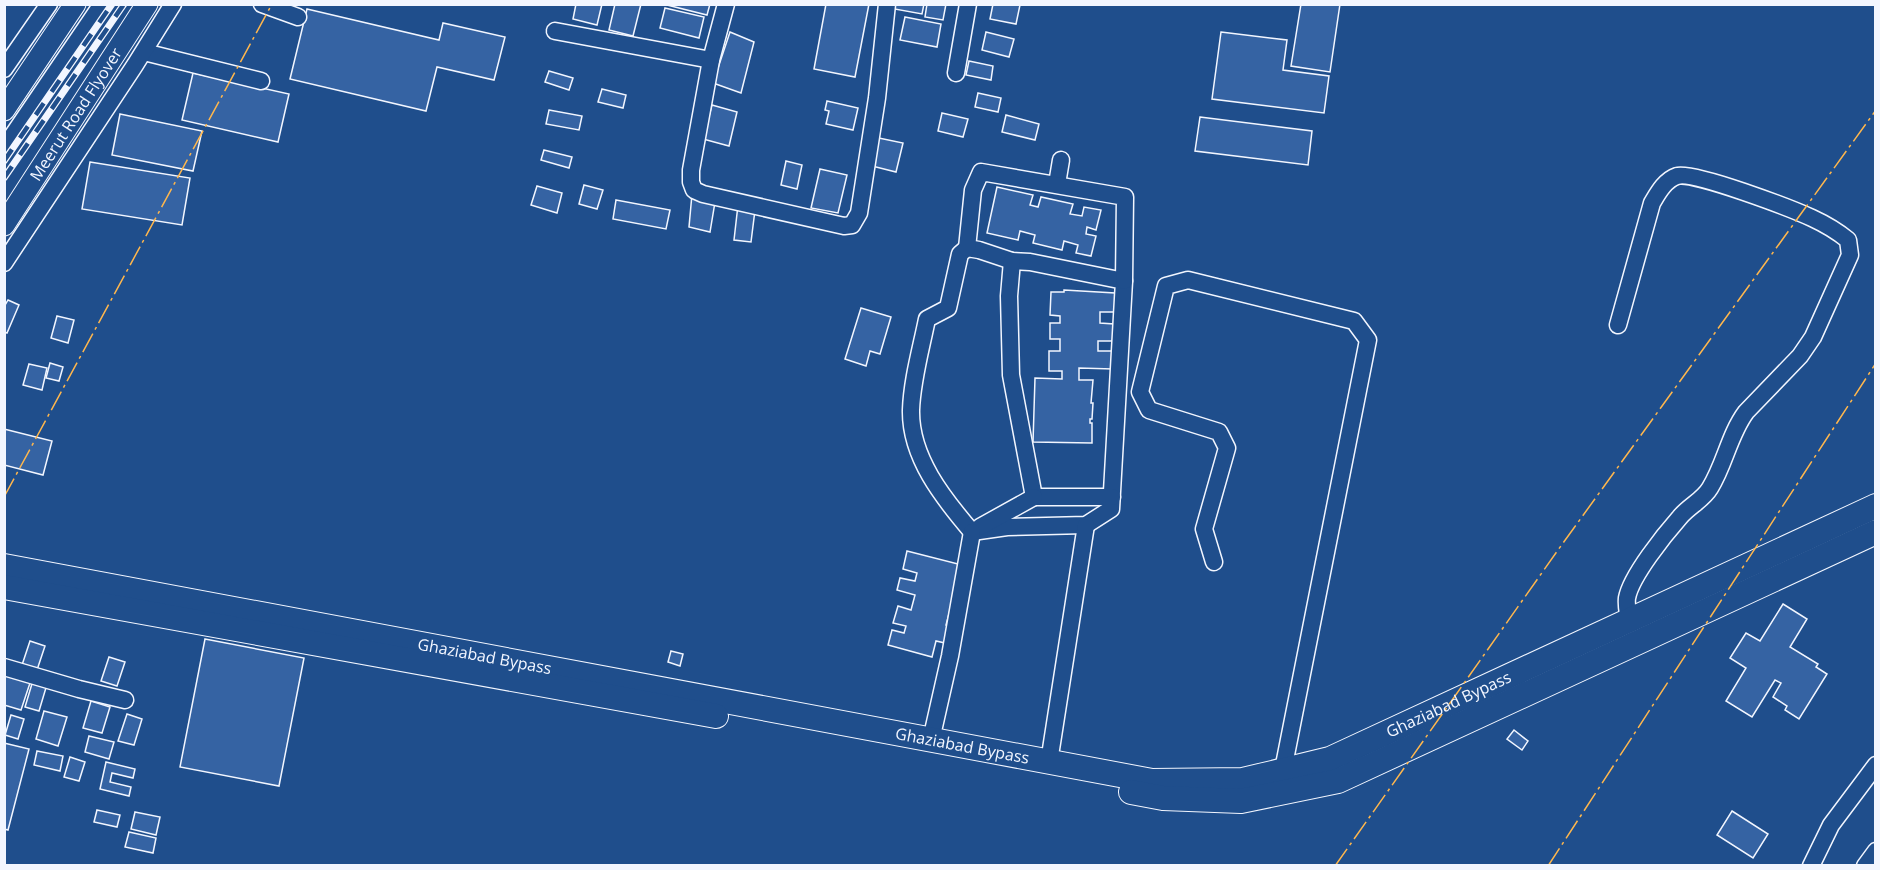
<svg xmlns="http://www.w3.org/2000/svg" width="1880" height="870" viewBox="0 0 1880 870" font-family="'Open Sans',sans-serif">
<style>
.building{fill:#3563a3;stroke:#f2f6ff;stroke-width:1.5}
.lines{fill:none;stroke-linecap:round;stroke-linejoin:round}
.minor-casing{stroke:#f2f6ff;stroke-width:19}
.major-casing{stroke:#f2f6ff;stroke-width:23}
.highway-casing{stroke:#f2f6ff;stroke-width:26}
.minor{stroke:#1f4e8c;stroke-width:16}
.major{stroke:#1f4e8c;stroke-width:21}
.highway{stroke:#1f4e8c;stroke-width:24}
.rail-casing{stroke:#f2f6ff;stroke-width:7}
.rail{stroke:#1f4e8c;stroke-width:4.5;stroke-dasharray:14;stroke-linecap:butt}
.power{stroke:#ffb74d;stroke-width:1.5;stroke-dasharray:21 4.5 3 4.5;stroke-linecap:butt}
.labels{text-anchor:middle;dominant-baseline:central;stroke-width:4.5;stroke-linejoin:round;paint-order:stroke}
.street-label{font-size:16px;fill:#f2f6ff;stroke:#1f4e8c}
</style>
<rect width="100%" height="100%" fill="#1f4e8c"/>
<g class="building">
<path d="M 576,4 L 602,4 L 597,25 L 573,19 Z"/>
<path d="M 615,4 L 641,4 L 633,36 L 609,30 Z"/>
<path d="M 663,4 L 710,4 L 707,15 Z"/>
<path d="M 826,4 L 869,4 L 855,77 L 814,69 Z"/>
<path d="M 890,4 L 924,4 L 922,14 L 889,8 Z"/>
<path d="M 927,4 L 946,4 L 943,20 L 925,17 Z"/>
<path d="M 993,4 L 1020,5 L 1016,24 L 990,19 Z"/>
<path d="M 1301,4 L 1340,4 L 1330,72 L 1291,66 Z"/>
<path d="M 665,8 L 704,17 L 699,38 L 660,28 Z"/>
<path d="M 307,9 L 439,40 L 443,23 L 505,37 L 494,80 L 437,67 L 426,111 L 290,79 Z"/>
<path d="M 905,17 L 941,24 L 937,47 L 900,40 Z"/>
<path d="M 730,32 L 754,42 L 741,93 L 713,83 Z"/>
<path d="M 986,32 L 1014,39 L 1009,57 L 982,50 Z"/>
<path d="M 1221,32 L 1287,40 L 1283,70 L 1329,76 L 1324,113 L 1212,99 Z"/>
<path d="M 969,61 L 993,66 L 991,80 L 966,75 Z"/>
<path d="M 549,71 L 573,78 L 569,90 L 545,82 Z"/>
<path d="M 193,73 L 289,94 L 278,142 L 182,120 Z"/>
<path d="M 602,89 L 626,95 L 623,108 L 598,102 Z"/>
<path d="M 978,93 L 1001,98 L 998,112 L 975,107 Z"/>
<path d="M 827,101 L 858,108 L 853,130 L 826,124 L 829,111 L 825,110 Z"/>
<path d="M 712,105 L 737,112 L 729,146 L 703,139 Z"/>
<path d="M 549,110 L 582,116 L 579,130 L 546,124 Z"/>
<path d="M 942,113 L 968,119 L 963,137 L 938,131 Z"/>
<path d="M 120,114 L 202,131 L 193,171 L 112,155 Z"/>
<path d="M 1006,115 L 1039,124 L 1035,140 L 1002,132 Z"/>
<path d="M 1200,117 L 1312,131 L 1308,165 L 1195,151 Z"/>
<path d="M 874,137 L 903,143 L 896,172 L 868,165 Z"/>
<path d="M 544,150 L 572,157 L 569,168 L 541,160 Z"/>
<path d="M 786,161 L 802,165 L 797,189 L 781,185 Z"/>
<path d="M 90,162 L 190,178 L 182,225 L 82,209 Z"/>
<path d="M 820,169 L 847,175 L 838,213 L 811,208 Z"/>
<path d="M 584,185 L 603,190 L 597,209 L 579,204 Z"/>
<path d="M 537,186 L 562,193 L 557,213 L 531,205 Z"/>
<path d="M 997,187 L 1033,195 L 1030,205 L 1038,207 L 1041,197 L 1073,204 L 1070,214 L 1082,216 L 1084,207 L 1101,210 L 1096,230 L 1087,227 L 1086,234 L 1096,236 L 1091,256 L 1076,253 L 1078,245 L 1064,241 L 1062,250 L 1033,243 L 1035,235 L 1020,231 L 1018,240 L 987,233 Z"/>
<path d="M 692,194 L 715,202 L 710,232 L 689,227 Z"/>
<path d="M 616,200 L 670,210 L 666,229 L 613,219 Z"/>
<path d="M 738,205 L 755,210 L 751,242 L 734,240 Z"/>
<path d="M 1064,290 L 1115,293 L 1115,312 L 1100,312 L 1100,323 L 1114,324 L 1114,341 L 1098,341 L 1098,351 L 1114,351 L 1113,369 L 1079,368 L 1079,380 L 1093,380 L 1091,403 L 1093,403 L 1092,419 L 1090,419 L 1090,423 L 1092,423 L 1092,443 L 1033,442 L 1035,378 L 1062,379 L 1062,371 L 1049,371 L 1049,351 L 1060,351 L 1060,339 L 1050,339 L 1050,323 L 1060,323 L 1060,316 L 1050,315 L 1051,292 L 1064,292 Z"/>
<path d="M 8,300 L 19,305 L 7,333 L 4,332 L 4,307 Z"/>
<path d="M 861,308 L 891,317 L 880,354 L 870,351 L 866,366 L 845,359 Z"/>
<path d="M 57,316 L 74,320 L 68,343 L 51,338 Z"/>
<path d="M 50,363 L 63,367 L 59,381 L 46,378 Z"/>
<path d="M 29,364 L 47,368 L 42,390 L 23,385 Z"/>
<path d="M 4,429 L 52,441 L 43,475 L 4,465 Z"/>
<path d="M 907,551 L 962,565 L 946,625 L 949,626 L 945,643 L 936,641 L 932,657 L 888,645 L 892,630 L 904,633 L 906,626 L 893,623 L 898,606 L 911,610 L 915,595 L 897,590 L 900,578 L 915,581 L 917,573 L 903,569 Z"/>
<path d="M 1783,604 L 1807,619 L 1790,647 L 1818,664 L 1816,667 L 1827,674 L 1799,719 L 1785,710 L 1787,706 L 1773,697 L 1781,683 L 1775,680 L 1752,717 L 1726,701 L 1746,668 L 1730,658 L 1746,633 L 1760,641 Z"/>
<path d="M 205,639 L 304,658 L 279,786 L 180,767 Z"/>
<path d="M 30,641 L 45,646 L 37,670 L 22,665 Z"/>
<path d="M 671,651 L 683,654 L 680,666 L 668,662 Z"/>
<path d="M 109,657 L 125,662 L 117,686 L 101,681 Z"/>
<path d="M 4,669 L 32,677 L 21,710 L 4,705 Z"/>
<path d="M 34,677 L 48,681 L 39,711 L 25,707 Z"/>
<path d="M 91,701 L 110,707 L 102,733 L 83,728 Z"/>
<path d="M 44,711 L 67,717 L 58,746 L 36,739 Z"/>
<path d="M 127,714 L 142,719 L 134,745 L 118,741 Z"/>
<path d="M 11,715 L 24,719 L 18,739 L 5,735 Z"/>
<path d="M 1514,730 L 1528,741 L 1522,750 L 1507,739 Z"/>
<path d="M 89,736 L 114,742 L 109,759 L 85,752 Z"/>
<path d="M 4,743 L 29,749 L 8,830 L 4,829 Z"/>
<path d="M 37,751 L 63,756 L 60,771 L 34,765 Z"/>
<path d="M 70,757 L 85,762 L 79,781 L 64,777 Z"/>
<path d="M 106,762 L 135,769 L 133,778 L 112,773 L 110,782 L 131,787 L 129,796 L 100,789 Z"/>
<path d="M 97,810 L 120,815 L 117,827 L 94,822 Z"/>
<path d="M 1732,811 L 1768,834 L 1753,858 L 1717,835 Z"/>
<path d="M 135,812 L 160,817 L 156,835 L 131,829 Z"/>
<path d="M 129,832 L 156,838 L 153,853 L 125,847 Z"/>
</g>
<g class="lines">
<g class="minor-casing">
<g id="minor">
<path d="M 262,4 L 298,17"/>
<path d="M 726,4 L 711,60 L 691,170 L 691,182 L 694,190 L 703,194 L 844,226 L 852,225 L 859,213 L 877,98 L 887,4"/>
<path d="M 555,31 L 711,60"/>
<path d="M 144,52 L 261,81"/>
<path d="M 4,69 L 49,4"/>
<path d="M 956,73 L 968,4"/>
<path d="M 4,148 L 102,4"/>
<path d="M 1057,184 L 1061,160"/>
<path d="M 967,248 L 979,250 L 1012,261 L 1030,262 L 1124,281 L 1111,509 L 1086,525 L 1007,527 L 972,532 C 943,498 910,457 911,410 C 912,380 921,349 927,319 L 948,308 L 960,254 Z"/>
<path d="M 967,248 L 973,190 L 981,172 L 1125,197 L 1124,281"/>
<path d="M 1012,261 L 1009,296 L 1011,375 L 1034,497 L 1112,497"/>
<path d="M 4,263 L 135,65 L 173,4"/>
<path d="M 1618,325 L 1652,203 C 1658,193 1665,180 1677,176 C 1694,171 1792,209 1812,218 C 1825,224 1837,231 1848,240 L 1850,255 L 1813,337 L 1800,356 L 1746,412 C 1729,435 1725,464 1710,488 C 1703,500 1689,506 1680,517 C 1665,534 1631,576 1627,598 C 1626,606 1628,613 1629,621"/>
<path d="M 980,527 L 1034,497"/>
<path d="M 1214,562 L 1204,529 L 1227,448 L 1219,432 L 1149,410 L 1140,392 L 1166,286 L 1188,280 L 1354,321 L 1368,340 L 1283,770"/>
<path d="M 4,667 L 79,689 L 125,700"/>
<path d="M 931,740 L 950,656 L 972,532"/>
<path d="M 1049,762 L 1086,525"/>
<path d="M 1811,866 L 1831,825 L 1876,765"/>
<path d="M 1865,866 L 1876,851"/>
</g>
</g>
<g class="major-casing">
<g id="major">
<path d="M 4,110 L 75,4"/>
<path id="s1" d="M 4,225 L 147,4"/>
</g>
</g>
<g class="highway-casing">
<g id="highway">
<path id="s2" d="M 4,566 L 1152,781 L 1243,780 L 1330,759 L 1876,506"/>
<path d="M 4,587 L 716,716"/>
<path d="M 1131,792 L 1163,798 L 1241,801 L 1338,781 L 1876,532"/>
</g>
</g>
<use href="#minor" class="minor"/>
<use href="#major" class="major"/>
<use href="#highway" class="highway"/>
<g class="rail-casing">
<g id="rail">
<path d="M 4,161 L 112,4"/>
<path d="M 4,178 L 124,4"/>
</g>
</g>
<use href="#rail" class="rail"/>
<g class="power">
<path d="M 4,497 L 272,4"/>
<path d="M 1335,866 L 1558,550 L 1876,110"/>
<path d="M 1548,866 L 1876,363"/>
</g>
</g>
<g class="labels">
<g class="street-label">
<text stroke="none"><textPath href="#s1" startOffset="132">Meerut Road Flyover</textPath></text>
<text stroke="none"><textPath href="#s2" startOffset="489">Ghaziabad Bypass</textPath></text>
<text stroke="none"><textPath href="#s2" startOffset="1479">Ghaziabad Bypass</textPath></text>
<text stroke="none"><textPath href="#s2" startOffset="975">Ghaziabad Bypass</textPath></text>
</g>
</g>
<rect width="1880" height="870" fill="none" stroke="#f2f6ff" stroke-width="12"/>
</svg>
